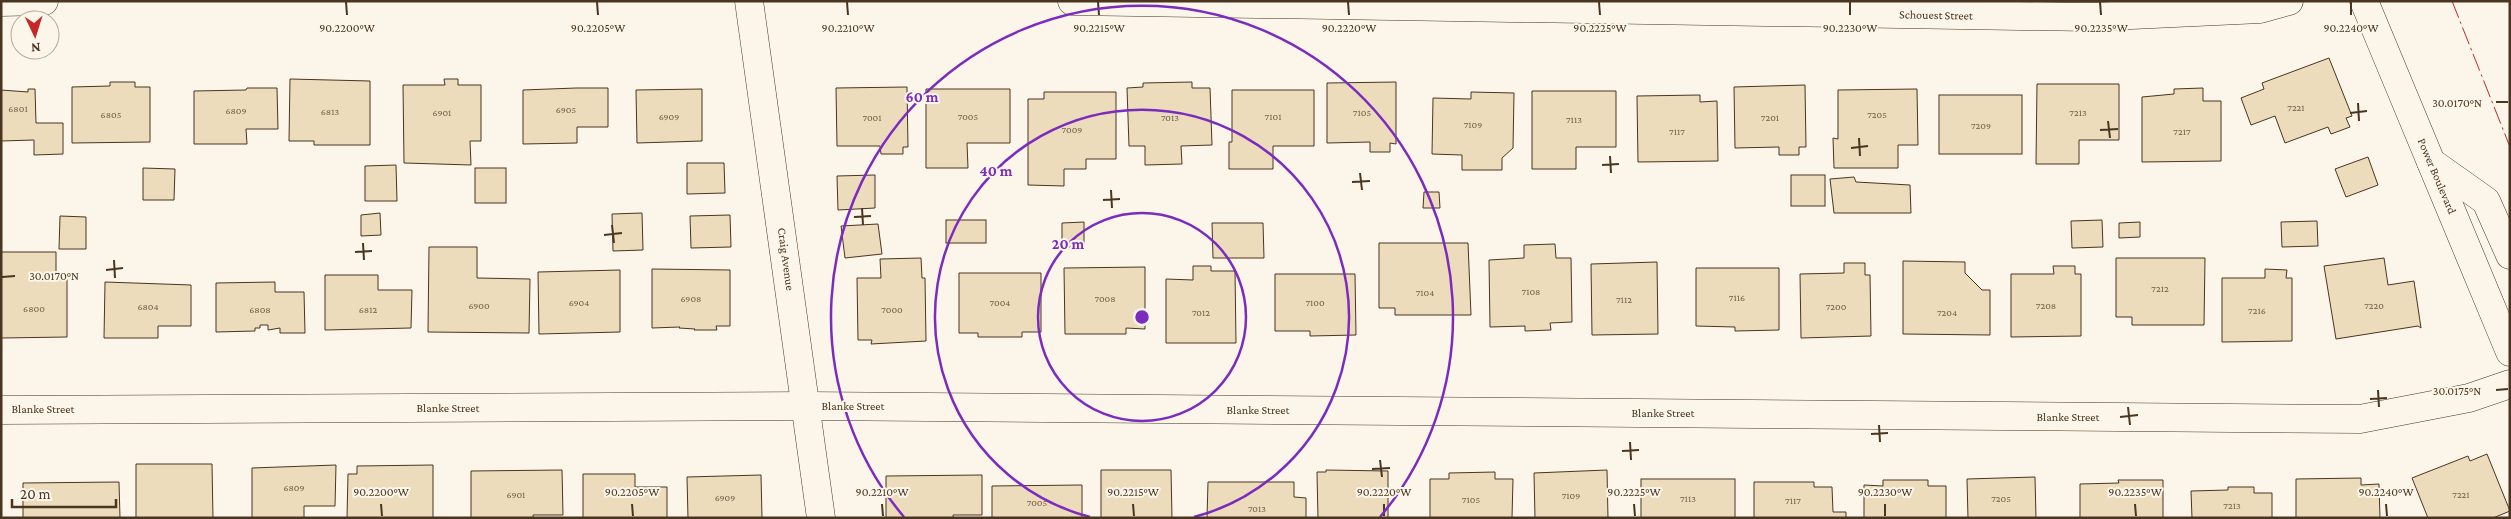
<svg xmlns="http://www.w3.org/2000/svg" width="2511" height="519" viewBox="0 0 2511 519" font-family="'Crimson Pro',serif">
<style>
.building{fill:#ecdcbc;stroke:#4a3520}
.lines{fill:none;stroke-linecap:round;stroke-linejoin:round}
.street-casing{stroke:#4a3520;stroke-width:29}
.secondary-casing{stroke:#4a3520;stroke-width:29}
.street{stroke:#fbf6e9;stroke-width:28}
.secondary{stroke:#fbf6e9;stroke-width:28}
.power{stroke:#c62828;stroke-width:1;stroke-dasharray:18 4 2.5 4;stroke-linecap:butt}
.ticks{fill:none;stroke:#4a3520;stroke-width:2}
.ring{fill:none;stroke:#7b2cbf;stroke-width:2.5}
.labels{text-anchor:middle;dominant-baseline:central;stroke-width:4;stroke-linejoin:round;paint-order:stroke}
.number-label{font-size:10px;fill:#725f47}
.street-label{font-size:12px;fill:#4a3520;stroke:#fbf6e9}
.ticks-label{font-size:12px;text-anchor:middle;fill:#4a3520;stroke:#fbf6e9;stroke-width:4;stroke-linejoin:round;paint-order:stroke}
.centre{fill:#7b2cbf;stroke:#fbf6e9;stroke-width:2.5}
.ring-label{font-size:15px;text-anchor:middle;font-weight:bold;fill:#7b2cbf;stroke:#fbf6e9;stroke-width:4;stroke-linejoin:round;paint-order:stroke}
</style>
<rect width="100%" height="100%" fill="#fbf6e9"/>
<g class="building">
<path d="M 2329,58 L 2352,116 L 2346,118 L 2350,127 L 2331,134 L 2328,127 L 2285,143 L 2275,116 L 2251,125 L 2241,98 L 2264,89 L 2262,83 Z"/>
<path d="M 290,79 L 370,81 L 370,145 L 314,145 L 314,141 L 289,141 Z"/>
<path d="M 444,79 L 458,79 L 458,85 L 481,85 L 481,141 L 470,141 L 471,165 L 404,163 L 403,85 L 445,85 Z"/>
<path d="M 110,82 L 135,82 L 135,87 L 150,87 L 150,142 L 72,143 L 72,87 L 110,86 Z"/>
<path d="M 1192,82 L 1192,88 L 1210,88 L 1212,145 L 1181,146 L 1182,164 L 1145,165 L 1145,146 L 1129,146 L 1127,88 L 1143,87 L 1143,83 Z"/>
<path d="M 1396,82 L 1396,144 L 1390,143 L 1390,152 L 1370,152 L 1370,142 L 1327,143 L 1327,83 Z"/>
<path d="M 2037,84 L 2119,84 L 2119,140 L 2079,140 L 2079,164 L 2036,164 Z"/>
<path d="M 1805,85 L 1806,147 L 1799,147 L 1799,155 L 1779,155 L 1779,147 L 1735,148 L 1734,87 Z"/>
<path d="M 907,87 L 908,147 L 903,147 L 903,154 L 881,154 L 880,146 L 837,146 L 836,88 Z"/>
<path d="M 247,88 L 277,88 L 278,129 L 246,129 L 247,144 L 194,144 L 194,91 L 246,90 Z"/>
<path d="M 576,88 L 608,88 L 608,127 L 577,127 L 577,143 L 523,144 L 523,90 Z"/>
<path d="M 2203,88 L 2203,101 L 2221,101 L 2221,161 L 2142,162 L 2142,97 L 2174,94 L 2174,89 Z"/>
<path d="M 28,89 L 35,89 L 36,123 L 63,123 L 63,154 L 34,155 L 34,140 L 1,141 L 1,90 L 28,92 Z"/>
<path d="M 702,89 L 702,141 L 637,143 L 636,90 Z"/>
<path d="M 926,89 L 1010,89 L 1010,143 L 967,143 L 968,168 L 926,168 Z"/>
<path d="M 1917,89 L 1918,145 L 1898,145 L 1898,168 L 1834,168 L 1833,138 L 1838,139 L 1838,90 Z"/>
<path d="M 1232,90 L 1314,90 L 1314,146 L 1273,146 L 1273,169 L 1229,169 L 1229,142 L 1232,142 Z"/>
<path d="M 1532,91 L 1616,91 L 1616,147 L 1576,147 L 1576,169 L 1532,169 Z"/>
<path d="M 1044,92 L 1116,92 L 1116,159 L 1086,159 L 1086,169 L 1064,169 L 1064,186 L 1028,185 L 1028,99 L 1044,99 Z"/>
<path d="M 1471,92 L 1514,93 L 1513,148 L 1502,158 L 1502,170 L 1462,170 L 1462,155 L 1432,154 L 1433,98 L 1471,99 Z"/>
<path d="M 1700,95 L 1700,102 L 1717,101 L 1718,161 L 1638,162 L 1637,96 Z"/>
<rect x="1939" y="95" width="83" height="59"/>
<path d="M 2368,157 L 2378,185 L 2346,197 L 2335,169 Z"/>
<path d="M 687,163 L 724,163 L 725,193 L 687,194 Z"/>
<path d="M 396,165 L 397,201 L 365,201 L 365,166 Z"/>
<path d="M 143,168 L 175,169 L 174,200 L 143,200 Z"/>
<rect x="475" y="168" width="31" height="35"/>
<path d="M 875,175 L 875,208 L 838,210 L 837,176 Z"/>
<rect x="1791" y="175" width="34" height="31"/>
<path d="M 1854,177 L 1856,182 L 1910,185 L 1911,213 L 1834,213 L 1830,179 Z"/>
<path d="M 1424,192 L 1439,192 L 1440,208 L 1423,208 Z"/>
<path d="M 380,213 L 381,235 L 361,236 L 361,215 Z"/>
<path d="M 642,213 L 643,250 L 613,251 L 612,214 Z"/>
<path d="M 730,215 L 731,247 L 691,248 L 690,216 Z"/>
<path d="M 60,216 L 86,217 L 86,249 L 59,249 Z"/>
<rect x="946" y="220" width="40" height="23"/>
<path d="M 2102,220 L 2103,247 L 2072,248 L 2071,221 Z"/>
<path d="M 2317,221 L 2318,246 L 2282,247 L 2281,222 Z"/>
<path d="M 1084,222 L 1084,247 L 1062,247 L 1062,223 Z"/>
<path d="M 2140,222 L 2140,237 L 2119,238 L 2119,223 Z"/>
<path d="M 1212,223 L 1263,223 L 1264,258 L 1213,258 Z"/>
<path d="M 878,224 L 882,254 L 845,258 L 841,226 Z"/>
<path d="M 1379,243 L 1468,243 L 1471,315 L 1395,315 L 1395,308 L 1379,308 Z"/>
<path d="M 1555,244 L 1556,258 L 1571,258 L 1572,322 L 1550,323 L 1551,330 L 1525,331 L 1525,326 L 1490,327 L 1489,260 L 1524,258 L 1524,245 Z"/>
<path d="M 429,247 L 477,247 L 477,278 L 530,279 L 529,333 L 428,332 Z"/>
<path d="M 1,252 L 56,252 L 56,279 L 67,279 L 67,337 L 1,338 Z"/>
<path d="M 921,258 L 922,278 L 925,278 L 926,341 L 871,344 L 872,340 L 858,340 L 857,278 L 881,278 L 880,259 Z"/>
<path d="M 2116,258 L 2205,258 L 2204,325 L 2132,325 L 2132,317 L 2116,317 Z"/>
<path d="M 2384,258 L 2388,285 L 2414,281 L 2421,328 L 2418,326 L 2336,339 L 2324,266 Z"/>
<path d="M 1903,261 L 1965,262 L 1965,273 L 1982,290 L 1990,290 L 1990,335 L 1903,334 Z"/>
<path d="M 1657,262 L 1658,334 L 1592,335 L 1591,264 Z"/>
<path d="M 1844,263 L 1865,263 L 1865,275 L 1870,275 L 1871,336 L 1801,338 L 1800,274 L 1844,273 Z"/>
<path d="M 1193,266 L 1211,266 L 1211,271 L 1235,271 L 1236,343 L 1166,343 L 1166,279 L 1193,280 Z"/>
<path d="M 2053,266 L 2075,266 L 2075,274 L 2081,274 L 2081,336 L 2011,337 L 2011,274 L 2054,274 Z"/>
<path d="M 1145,267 L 1145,329 L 1126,328 L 1126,334 L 1065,334 L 1064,268 Z"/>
<path d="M 1696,268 L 1779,268 L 1779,330 L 1735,331 L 1735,327 L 1696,326 Z"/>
<path d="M 652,269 L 730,270 L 730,326 L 716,326 L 717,330 L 694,330 L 695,329 L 679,328 L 680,327 L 652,328 Z"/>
<path d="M 2265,269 L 2287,270 L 2286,278 L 2292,278 L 2292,341 L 2222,342 L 2222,278 L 2265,278 Z"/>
<path d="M 620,270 L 620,332 L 539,334 L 538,272 Z"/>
<path d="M 959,273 L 1041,273 L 1041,332 L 1022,332 L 1022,337 L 978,337 L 978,333 L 959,333 Z"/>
<path d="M 1275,274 L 1355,274 L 1356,335 L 1310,336 L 1310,331 L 1275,331 Z"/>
<path d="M 325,275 L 378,275 L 378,290 L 412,290 L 411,328 L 325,330 Z"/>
<path d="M 105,282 L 191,285 L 191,326 L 158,326 L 158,338 L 104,338 Z"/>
<path d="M 275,282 L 275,292 L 304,292 L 305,333 L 280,333 L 280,328 L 268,330 L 268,325 L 260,325 L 260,328 L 255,328 L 255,331 L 216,332 L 216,283 Z"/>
<path d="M 2487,454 L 2510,511 L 2493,518 L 2428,518 L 2412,478 L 2468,456 L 2470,461 Z"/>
<path d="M 136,464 L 212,464 L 213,518 L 136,518 Z"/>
<path d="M 336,465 L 335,506 L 304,506 L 304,518 L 252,518 L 252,468 Z"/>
<path d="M 433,465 L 433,518 L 347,518 L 348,474 L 357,474 L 357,466 Z"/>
<path d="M 562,470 L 563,515 L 533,515 L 533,518 L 471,518 L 471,471 Z"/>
<path d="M 1101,470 L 1171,470 L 1172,518 L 1101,518 Z"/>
<path d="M 1326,470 L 1388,471 L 1388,518 L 1318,518 L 1317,472 L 1326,472 Z"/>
<path d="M 1607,470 L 1608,518 L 1535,518 L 1534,473 Z"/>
<path d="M 1495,472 L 1495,479 L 1513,479 L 1512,518 L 1430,518 L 1430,479 L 1449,479 L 1449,473 Z"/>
<path d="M 583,474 L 635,474 L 635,487 L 667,487 L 667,518 L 583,518 Z"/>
<path d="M 761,475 L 762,518 L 688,518 L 687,477 Z"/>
<path d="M 982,475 L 982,515 L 953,515 L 953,518 L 886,518 L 886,476 Z"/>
<path d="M 2035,477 L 2036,518 L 1968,518 L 1967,479 Z"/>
<path d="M 2361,478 L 2361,485 L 2379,484 L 2380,518 L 2296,518 L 2296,479 Z"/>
<rect x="1641" y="479" width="94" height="39"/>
<path d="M 1883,480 L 1928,480 L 1928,486 L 1946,486 L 1946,518 L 1864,518 L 1864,485 L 1883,486 Z"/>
<path d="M 2118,480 L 2163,480 L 2163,518 L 2080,518 L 2080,484 L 2119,483 Z"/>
<path d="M 119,482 L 120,518 L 23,518 L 23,483 Z"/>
<path d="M 1208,482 L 1294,482 L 1294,497 L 1306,498 L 1306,518 L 1207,518 Z"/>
<path d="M 1754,482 L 1814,482 L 1814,487 L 1832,487 L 1833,512 L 1846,512 L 1846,518 L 1754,518 Z"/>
<path d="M 1082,485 L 1082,518 L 992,518 L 992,486 Z"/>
<path d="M 2228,487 L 2254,487 L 2254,493 L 2272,493 L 2272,518 L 2192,518 L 2191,491 L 2228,490 Z"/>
</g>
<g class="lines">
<g class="street-casing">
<g id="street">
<path d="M 749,1 L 821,518"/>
<path d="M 1072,1 L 2089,17 L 2260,9 L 2289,1"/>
<path d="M 1,2 L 44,1"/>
<path d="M 1,410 L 807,406 L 2360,419 L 2469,398 L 2510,384"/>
</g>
</g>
<g class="secondary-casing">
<g id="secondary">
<path d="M 2364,1 L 2510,352"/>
<path d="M 2431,162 L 2486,201 L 2510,255"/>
</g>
</g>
<use href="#street" class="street"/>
<use href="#secondary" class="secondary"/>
<path class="power" d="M 2452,1 L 2510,147"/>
</g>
<path class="ticks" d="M 346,2 L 347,15M 597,2 L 598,15M 847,2 L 848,15M 1098,2 L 1099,15M 1348,2 L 1349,15M 1599,2 L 1600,15M 1850,2 L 1850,15M 2100,2 L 2101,15M 2351,2 L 2351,15M 2496,102 L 2508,102M 2358,103 L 2359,121M 2350,113 L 2367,111M 2108,121 L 2110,138M 2100,130 L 2118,129M 1859,138 L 1860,156M 1851,148 L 1868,146M 1610,156 L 1611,173M 1602,165 L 1619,164M 1360,173 L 1362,190M 1352,182 L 1370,181M 1111,190 L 1112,208M 1103,200 L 1120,199M 862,208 L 863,225M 854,217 L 871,216M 612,225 L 614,243M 604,235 L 622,233M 363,243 L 364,260M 355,252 L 372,251M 114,260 L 115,278M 106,270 L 123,268M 2,277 L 15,276M 2378,390 L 2379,407M 2496,390 L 2508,389M 2370,399 L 2387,398M 2128,407 L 2130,425M 2120,417 L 2138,415M 1879,425 L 1880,442M 1871,434 L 1888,433M 1630,442 L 1631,460M 1622,451 L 1639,450M 1380,460 L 1382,477M 1372,469 L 1390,468M 381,504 L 382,516M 632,504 L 633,516M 882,504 L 883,516M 1133,504 L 1134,516M 1384,504 L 1384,516M 1634,504 L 1635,516M 1885,504 L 1885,516M 2135,504 L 2136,516M 2386,504 L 2387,516"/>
<g class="ring">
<circle cx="1142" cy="317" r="104"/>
<path d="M1090 517A207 207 0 1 1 1194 517"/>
<path d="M904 517A311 311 0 1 1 1380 517"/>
</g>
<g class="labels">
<g class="number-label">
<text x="2296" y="107">7221</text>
<text x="18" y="108">6801</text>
<text x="566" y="109">6905</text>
<text x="236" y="110">6809</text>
<text x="330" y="111">6813</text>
<text x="442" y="112">6901</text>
<text x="1362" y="112">7105</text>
<text x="2078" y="112">7213</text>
<text x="111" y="114">6805</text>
<text x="1877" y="114">7205</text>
<text x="669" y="116">6909</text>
<text x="968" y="116">7005</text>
<text x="1273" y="116">7101</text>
<text x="872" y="117">7001</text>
<text x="1170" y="117">7013</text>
<text x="1770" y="117">7201</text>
<text x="1574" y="119">7113</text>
<text x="1473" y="124">7109</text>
<text x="1981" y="125">7209</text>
<text x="1072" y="129">7009</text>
<text x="1677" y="131">7117</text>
<text x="2182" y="131">7217</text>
<text x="2160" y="288">7212</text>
<text x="1531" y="291">7108</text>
<text x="1425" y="292">7104</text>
<text x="1737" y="297">7116</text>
<text x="691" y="298">6908</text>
<text x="1105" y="298">7008</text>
<text x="1624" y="299">7112</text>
<text x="579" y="302">6904</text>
<text x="1000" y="302">7004</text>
<text x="1315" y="302">7100</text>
<text x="479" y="305">6900</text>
<text x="2046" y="305">7208</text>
<text x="2374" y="305">7220</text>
<text x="148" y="306">6804</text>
<text x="1836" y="306">7200</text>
<text x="34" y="308">6800</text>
<text x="260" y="309">6808</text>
<text x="368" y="309">6812</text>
<text x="892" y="309">7000</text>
<text x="2257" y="310">7216</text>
<text x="1201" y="312">7012</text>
<text x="1947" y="312">7204</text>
<text x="294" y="487">6809</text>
<text x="516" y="494">6901</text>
<text x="2461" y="494">7221</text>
<text x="1571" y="495">7109</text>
<text x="725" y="497">6909</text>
<text x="1688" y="498">7113</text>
<text x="2001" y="498">7205</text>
<text x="1471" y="499">7105</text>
<text x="1793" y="500">7117</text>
<text x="1037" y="502">7005</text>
<text x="2232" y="505">7213</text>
<text x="1257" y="508">7013</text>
</g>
<g class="street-label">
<text transform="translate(1936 15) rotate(1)">Schouest Street</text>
<text transform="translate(2437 176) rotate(67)">Power Boulevard</text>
<text transform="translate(786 259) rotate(82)">Craig Avenue</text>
<text x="853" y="406">Blanke Street</text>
<text x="448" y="408">Blanke Street</text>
<text x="43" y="409">Blanke Street</text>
<text x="1258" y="410">Blanke Street</text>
<text x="1663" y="413">Blanke Street</text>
<text x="2068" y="417">Blanke Street</text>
</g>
</g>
<g class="ticks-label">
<text x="347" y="32">90.2200°W</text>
<text x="598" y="32">90.2205°W</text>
<text x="848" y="32">90.2210°W</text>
<text x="1099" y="32">90.2215°W</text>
<text x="1349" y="32">90.2220°W</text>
<text x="1600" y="32">90.2225°W</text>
<text x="1850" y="32">90.2230°W</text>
<text x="2101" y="32">90.2235°W</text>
<text x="2351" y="32">90.2240°W</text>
<text x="2457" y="107">30.0170°N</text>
<text x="54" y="280">30.0170°N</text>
<text x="2457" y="395">30.0175°N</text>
<text x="381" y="496">90.2200°W</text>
<text x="632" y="496">90.2205°W</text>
<text x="882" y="496">90.2210°W</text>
<text x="1133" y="496">90.2215°W</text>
<text x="1384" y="496">90.2220°W</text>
<text x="1634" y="496">90.2225°W</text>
<text x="1885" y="496">90.2230°W</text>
<text x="2135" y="496">90.2235°W</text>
<text x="2386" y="496">90.2240°W</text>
</g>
<circle cx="1142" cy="317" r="8" class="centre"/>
<g class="ring-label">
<text x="922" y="102">60 m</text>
<text x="996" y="176">40 m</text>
<text x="1068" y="249">20 m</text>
</g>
<rect width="2511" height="519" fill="none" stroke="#4a3520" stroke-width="5"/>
<g transform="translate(35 35) rotate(176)"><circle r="24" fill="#fbf6e9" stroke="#b4a999"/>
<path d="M0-4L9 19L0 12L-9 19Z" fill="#c62828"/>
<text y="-8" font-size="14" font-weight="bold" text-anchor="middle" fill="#4a3520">N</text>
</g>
<path d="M12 499v8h104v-8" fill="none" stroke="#4a3520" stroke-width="2.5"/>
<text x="20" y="499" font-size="15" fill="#4a3520" stroke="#fbf6e9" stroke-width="4" paint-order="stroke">20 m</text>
</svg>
